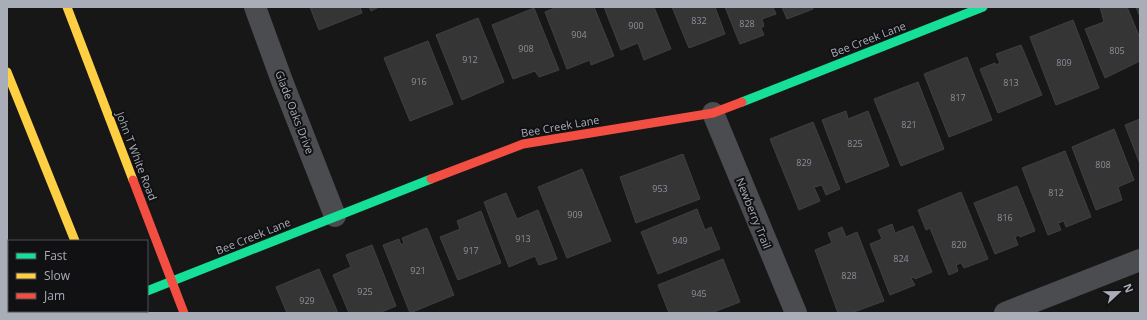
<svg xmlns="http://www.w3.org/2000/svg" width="1147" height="320" viewBox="0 0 1147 320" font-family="'Open Sans',sans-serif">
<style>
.building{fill:#353536;stroke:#3f4043}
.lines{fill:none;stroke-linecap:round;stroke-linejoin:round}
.street{stroke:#4b4c50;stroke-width:22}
.fast{stroke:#16e098;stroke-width:9}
.slow{stroke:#ffcf43;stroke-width:9}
.jam{stroke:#f24e42;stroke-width:9}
.labels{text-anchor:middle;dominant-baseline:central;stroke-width:4;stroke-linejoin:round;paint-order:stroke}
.number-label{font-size:9px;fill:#8b8f98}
.street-label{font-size:11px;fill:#a8adb8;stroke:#111113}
</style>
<rect width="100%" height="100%" fill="#171717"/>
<g class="building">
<path d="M 310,7 L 360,7 L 362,13 L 319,30 Z"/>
<path d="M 369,7 L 379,7 L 371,11 Z"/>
<path d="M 557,7 L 594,7 L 614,56 L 591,65 L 590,60 L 567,69 L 545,12 Z"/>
<path d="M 604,7 L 654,7 L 671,49 L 644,60 L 638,43 L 621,50 Z"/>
<path d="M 672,7 L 715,7 L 725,34 L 689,48 Z"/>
<path d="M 725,7 L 773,7 L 776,14 L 762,19 L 764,26 L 761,28 L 764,35 L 740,44 Z"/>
<path d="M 782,7 L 813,7 L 813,9 L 787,19 Z"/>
<path d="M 1100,7 L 1127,7 L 1140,38 L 1140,61 L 1105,78 L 1085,29 L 1104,22 Z"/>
<path d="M 1136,7 L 1140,7 L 1140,17 Z"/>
<path d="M 534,8 L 559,70 L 539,77 L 535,71 L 513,79 L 492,25 Z"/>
<path d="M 478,18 L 504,82 L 462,100 L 436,35 Z"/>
<path d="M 1073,20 L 1099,88 L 1056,105 L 1030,37 Z"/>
<path d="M 428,41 L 453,104 L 410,121 L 384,58 Z"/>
<path d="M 1021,45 L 1042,95 L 998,113 L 980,69 L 995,63 L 996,65 L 1000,63 L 996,54 Z"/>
<path d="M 967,57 L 992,120 L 949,137 L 924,74 Z"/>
<path d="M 918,82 L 944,149 L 901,166 L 874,99 Z"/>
<path d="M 846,111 L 848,119 L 868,111 L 889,166 L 846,183 L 822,120 Z"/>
<path d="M 1140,119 L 1140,164 L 1125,125 Z"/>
<path d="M 813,122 L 840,189 L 826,195 L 822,185 L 814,187 L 820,201 L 799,210 L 770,139 Z"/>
<path d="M 1114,129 L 1134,180 L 1118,187 L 1122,200 L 1096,210 L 1072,147 Z"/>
<path d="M 1065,151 L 1091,217 L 1066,227 L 1064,221 L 1058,223 L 1061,230 L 1048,235 L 1022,168 Z"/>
<path d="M 683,154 L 700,199 L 636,223 L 620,177 Z"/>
<path d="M 582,169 L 611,241 L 567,258 L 538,187 Z"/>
<path d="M 1017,186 L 1035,231 L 1020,237 L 1019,235 L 1015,237 L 1018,245 L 995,254 L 974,203 Z"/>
<path d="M 961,192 L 988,259 L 964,268 L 961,263 L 956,265 L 958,271 L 949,275 L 930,228 L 926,230 L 918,210 Z"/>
<path d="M 506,193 L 517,219 L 538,210 L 557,259 L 539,265 L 535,256 L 509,267 L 484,202 Z"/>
<path d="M 697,209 L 705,230 L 711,227 L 720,249 L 658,274 L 641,232 Z"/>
<path d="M 481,211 L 501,263 L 458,280 L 440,237 L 460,229 L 457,221 Z"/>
<path d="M 892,224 L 895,233 L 913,226 L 932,272 L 915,279 L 914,277 L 911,278 L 915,285 L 890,295 L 870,244 L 882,239 L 878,230 Z"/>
<path d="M 842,227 L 846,237 L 857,232 L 884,301 L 851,313 L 838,313 L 815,250 L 832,243 L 828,233 Z"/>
<path d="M 427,228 L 454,295 L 410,313 L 383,245 L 399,239 L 401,245 L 404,243 L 402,238 Z"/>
<path d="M 372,245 L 396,306 L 379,313 L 349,313 L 333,275 L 351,267 L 346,255 Z"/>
<path d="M 723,259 L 740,302 L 711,313 L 669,313 L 658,285 Z"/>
<path d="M 319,269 L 338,313 L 287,313 L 276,287 Z"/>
</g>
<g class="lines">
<g class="street">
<path d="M 255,7 L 282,81 L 335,216"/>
<path d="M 713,113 L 796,313"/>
<path d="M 1005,313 L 1140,260"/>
</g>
<g class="fast">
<path d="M 742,102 L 983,7"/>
<path d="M 147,291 L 431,179"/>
</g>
<g class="slow">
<path d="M 67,7 L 133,180"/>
<path d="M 7,72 L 75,241"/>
</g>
<g class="jam">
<path d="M 431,179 L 523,144 L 713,113 L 742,102"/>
<path d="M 133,180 L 184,313"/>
<path d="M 103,311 L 104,313"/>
</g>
</g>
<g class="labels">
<g class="number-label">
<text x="699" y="20">832</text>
<text x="747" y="23">828</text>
<text x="636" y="25">900</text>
<text x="579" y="34">904</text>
<text x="526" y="48">908</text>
<text x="1117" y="50">805</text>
<text x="470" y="59">912</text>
<text x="1064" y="62">809</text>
<text x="419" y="81">916</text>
<text x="1011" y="82">813</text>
<text x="958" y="97">817</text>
<text x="909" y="124">821</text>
<text x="855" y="143">825</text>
<text x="804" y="162">829</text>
<text x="1103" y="164">808</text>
<text x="660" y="188">953</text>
<text x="1056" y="192">812</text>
<text x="575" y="214">909</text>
<text x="1005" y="217">816</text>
<text x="523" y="238">913</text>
<text x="680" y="240">949</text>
<text x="959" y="244">820</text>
<text x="471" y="250">917</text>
<text x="901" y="258">824</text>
<text x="418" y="270">921</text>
<text x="849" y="275">828</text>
<text x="365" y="291">925</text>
<text x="699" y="293">945</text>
<text x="307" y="300">929</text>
</g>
<g class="street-label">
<text transform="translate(868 39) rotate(-21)">Bee Creek Lane</text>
<text transform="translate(295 112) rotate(69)">Glade Oaks Drive</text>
<text transform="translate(560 126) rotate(-10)">Bee Creek Lane</text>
<text transform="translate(137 156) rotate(69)">John T White Road</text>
<text transform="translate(754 213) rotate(68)">Newberry Trail</text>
<text transform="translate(253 236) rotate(-22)">Bee Creek Lane</text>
</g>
</g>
<rect width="1147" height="320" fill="none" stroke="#a8adb8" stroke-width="16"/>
<rect x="8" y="240" width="140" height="72" fill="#111113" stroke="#4d4f55"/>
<rect x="16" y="253" width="20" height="6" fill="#16e098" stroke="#4d4f55"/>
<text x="44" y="260" font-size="12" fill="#a8adb8">Fast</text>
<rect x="16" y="273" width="20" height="6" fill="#ffcf43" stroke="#4d4f55"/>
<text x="44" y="280" font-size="12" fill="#a8adb8">Slow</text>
<rect x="16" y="293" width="20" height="6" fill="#f24e42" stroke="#4d4f55"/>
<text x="44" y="300" font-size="12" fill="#a8adb8">Jam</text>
<g transform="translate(1119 292) rotate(68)" stroke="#111113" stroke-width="3" paint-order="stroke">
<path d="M0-3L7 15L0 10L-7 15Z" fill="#a8adb8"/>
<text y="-6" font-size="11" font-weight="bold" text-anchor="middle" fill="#a8adb8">N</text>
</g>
</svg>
